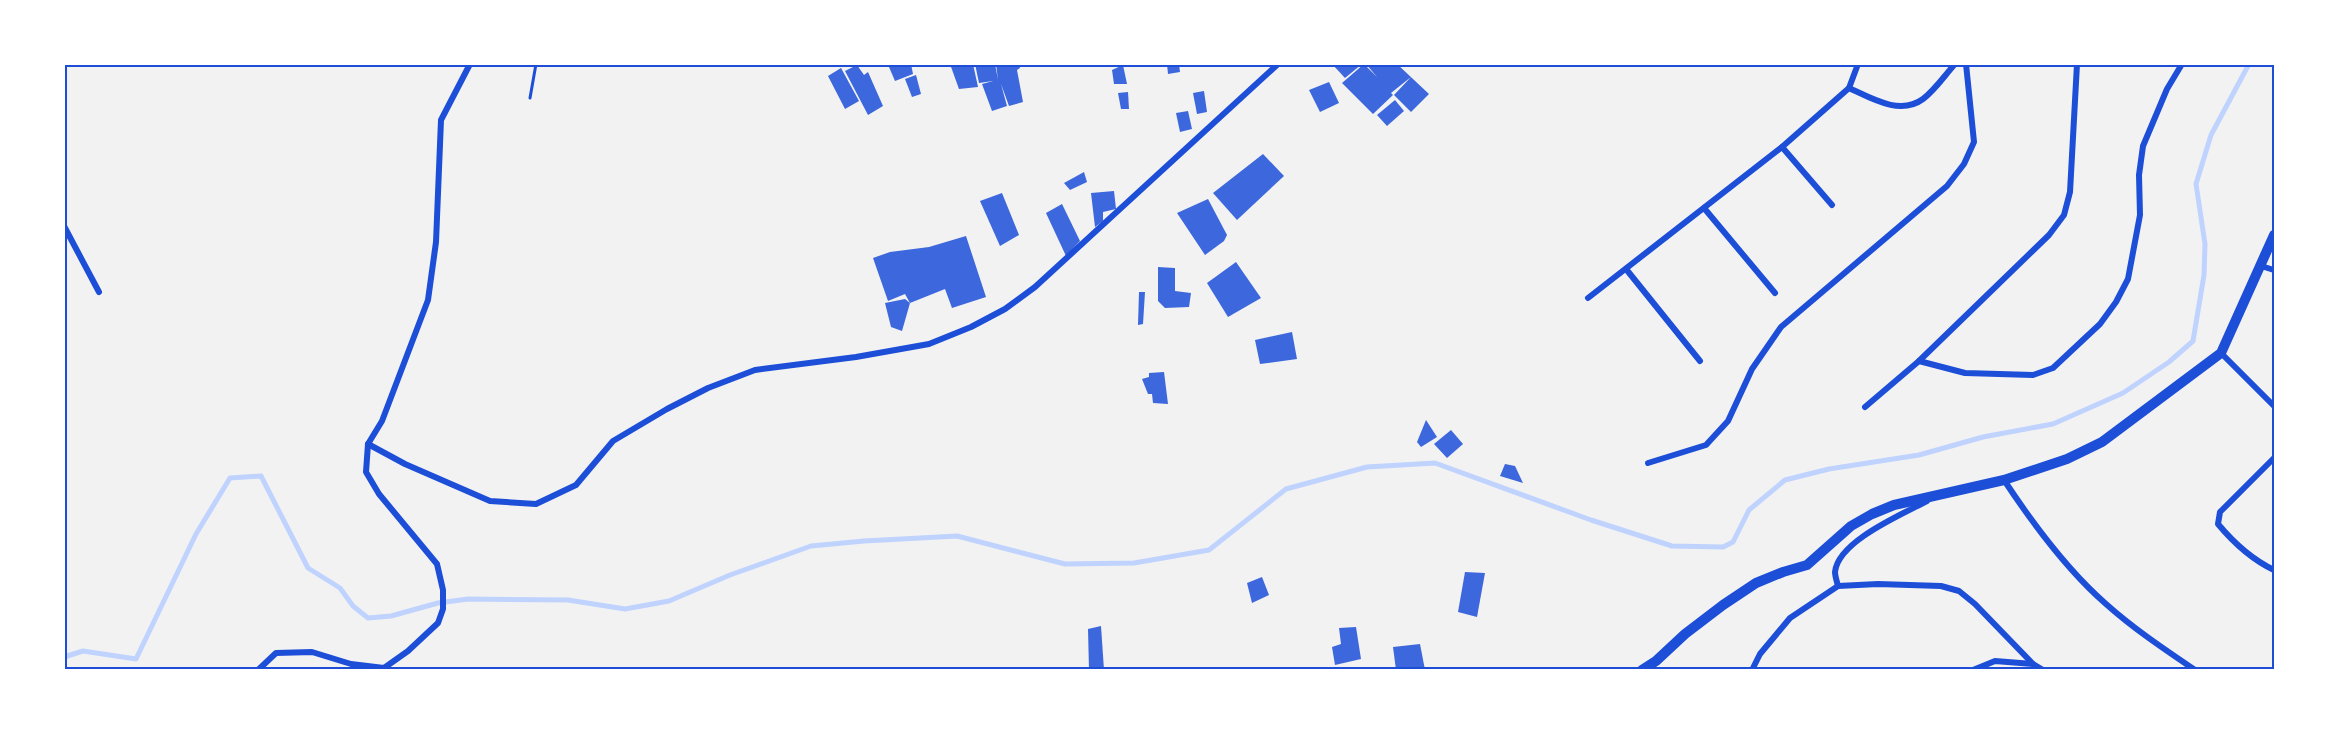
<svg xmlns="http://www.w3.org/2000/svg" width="2339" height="734" viewBox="0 0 2339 734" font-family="'Nunito Sans',sans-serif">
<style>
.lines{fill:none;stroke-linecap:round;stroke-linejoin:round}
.stream{stroke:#bfd3fe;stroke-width:5}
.building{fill:#3d67dc}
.path{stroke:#1d4ed8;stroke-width:3}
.minor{stroke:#1d4ed8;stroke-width:6}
.tertiary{stroke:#1d4ed8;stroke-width:10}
.neatline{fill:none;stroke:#1d4ed8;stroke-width:2}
</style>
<rect width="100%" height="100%" fill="#f2f2f2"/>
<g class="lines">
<path class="stream" d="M 64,657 L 83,651 L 136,659 L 196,534 L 230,478 L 261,476 L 308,568 L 340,588 L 353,606 L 368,618 L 391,616 L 438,603 L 468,599 L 568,600 L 625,609 L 669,601 L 730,575 L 811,546 L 864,541 L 957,536 L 1065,564 L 1134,563 L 1209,550 L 1286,489 L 1367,467 L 1435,463 L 1591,520 L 1672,546 L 1723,547 L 1733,542 L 1749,510 L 1785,480 L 1829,469 L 1919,455 L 1983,437 L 2053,424 L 2123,393 L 2169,362 L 2193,341 L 2204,275 L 2205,244 L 2196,184 L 2211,135 L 2249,64"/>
</g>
<g class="building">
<path d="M 897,64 L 911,64 L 913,74 L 895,81 L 889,67 Z"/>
<path d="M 950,64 L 973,64 L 978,87 L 959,89 Z"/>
<path d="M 975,64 L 995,64 L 998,80 L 996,64 L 1019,64 L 1020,68 L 1017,70 L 1023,102 L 1009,106 L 1001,84 L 1007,106 L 992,111 L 982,84 L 993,81 L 979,83 Z"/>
<path d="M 1167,64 L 1179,64 L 1180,72 L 1168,74 Z"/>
<path d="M 1332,64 L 1362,64 L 1345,78 Z"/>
<path d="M 1364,64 L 1377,77 L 1366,64 L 1397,64 L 1429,94 L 1411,112 L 1394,95 L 1411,77 L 1391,93 L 1393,95 L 1373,114 L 1342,83 Z"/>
<path d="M 857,65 L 864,75 L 868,72 L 883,106 L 868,115 L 845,71 Z"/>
<path d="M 1123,65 L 1127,84 L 1114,84 L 1112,70 Z"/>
<path d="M 841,68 L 859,101 L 845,109 L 828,76 Z"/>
<path d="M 916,75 L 921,94 L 912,97 L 905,79 Z"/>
<path d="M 1329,82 L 1339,103 L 1320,112 L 1309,90 Z"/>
<path d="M 1204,91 L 1207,112 L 1197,114 L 1193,93 Z"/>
<path d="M 1128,92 L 1129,109 L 1121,109 L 1118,93 Z"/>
<path d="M 1395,100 L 1404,111 L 1387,126 L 1377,115 Z"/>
<path d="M 1188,111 L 1192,129 L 1180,132 L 1176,113 Z"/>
<path d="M 1263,154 L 1284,176 L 1237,220 L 1213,193 Z"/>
<path d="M 1084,172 L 1087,182 L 1070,190 L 1064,183 Z"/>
<path d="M 1114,191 L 1116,209 L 1103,212 L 1103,221 L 1095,227 L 1091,193 Z"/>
<path d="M 1002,193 L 1019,235 L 1000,246 L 980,201 Z"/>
<path d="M 1208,199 L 1227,235 L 1224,241 L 1205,255 L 1177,213 Z"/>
<path d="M 1062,204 L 1080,241 L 1066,256 L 1046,213 Z"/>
<path d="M 966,236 L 986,297 L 952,308 L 945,289 L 910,303 L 905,294 L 888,301 L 873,258 L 890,252 L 929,247 Z"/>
<path d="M 1236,262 L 1261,298 L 1228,317 L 1207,283 Z"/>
<path d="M 1158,267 L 1175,268 L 1175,291 L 1191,293 L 1189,307 L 1165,308 L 1158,301 Z"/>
<path d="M 1139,292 L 1145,292 L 1143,324 L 1138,325 Z"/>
<path d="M 905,299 L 910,303 L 902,331 L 891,327 L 885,303 Z"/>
<path d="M 1292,332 L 1297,359 L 1260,364 L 1255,340 Z"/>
<path d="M 1164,372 L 1168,404 L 1153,403 L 1152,394 L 1148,394 L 1142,379 L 1149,377 L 1149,373 Z"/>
<path d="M 1426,420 L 1437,437 L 1421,447 L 1417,442 Z"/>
<path d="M 1451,430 L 1463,444 L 1447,458 L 1434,444 Z"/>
<path d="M 1505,464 L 1515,466 L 1523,483 L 1500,476 Z"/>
<path d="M 1465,572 L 1485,573 L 1477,617 L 1458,612 Z"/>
<path d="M 1262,577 L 1269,595 L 1252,603 L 1247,583 Z"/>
<path d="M 1101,626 L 1104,670 L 1089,670 L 1088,629 Z"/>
<path d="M 1356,627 L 1361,659 L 1335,665 L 1332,647 L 1341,644 L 1339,628 Z"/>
<path d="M 1420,644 L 1425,670 L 1396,670 L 1393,647 Z"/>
</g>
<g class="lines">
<path class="path" d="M 530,98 L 536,64"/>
<g class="minor">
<path d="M 1849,88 C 1871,98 1900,116 1923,99 C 1935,90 1945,75 1955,64"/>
<path d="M 1782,147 L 1832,205"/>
<path d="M 1704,208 L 1775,293"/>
<path d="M 64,226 L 99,292"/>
<path d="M 2261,266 L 2274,270"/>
<path d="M 1626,269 L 1700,361"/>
<path d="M 1588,298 L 1782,147 L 1849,88 L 1858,64"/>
<path d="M 2221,353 L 2274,406"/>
<path d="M 1919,361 L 1965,373 L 2033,375 L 2053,368 L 2100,324 L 2116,302 L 2128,279 L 2140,215 L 2139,175 L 2143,146 L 2167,89 L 2182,64"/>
<path d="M 1865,407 L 1919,361 L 2049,235 L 2064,215 L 2070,192 L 2077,64"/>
<path d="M 368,444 L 405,464 L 490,501 L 536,504 L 576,485 L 613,441 L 667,409 L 708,388 L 755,370 L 856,357 L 929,344 L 971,327 L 1005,309 L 1035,287 L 1278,64"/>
<path d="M 2274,458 L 2220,512 L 2218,524 C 2233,542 2253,560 2274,570"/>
<path d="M 1648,463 L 1706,445 L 1728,421 L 1752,369 L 1781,327 L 1947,186 L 1964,164 L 1974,142 L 1966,64"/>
<path d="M 2004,480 C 2033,524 2066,569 2106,604 C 2134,629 2164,649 2195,670"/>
<path d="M 1838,586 C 1837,582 1835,576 1835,572 C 1838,541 1903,514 1927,501"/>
<path d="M 258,670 L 276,653 L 312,652 L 351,664 L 384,668 L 408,651 L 438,623 L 443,609 L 443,590 L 437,564 L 379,494 L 366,472 L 368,444 L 382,421 L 428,300 L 436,242 L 441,120 L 470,64"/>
<path d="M 1752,670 L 1760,654 L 1790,618 L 1838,586 L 1878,584 L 1941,586 L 1959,591 L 1975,604 L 2033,664"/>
<path d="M 1973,670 L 1995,661 L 2033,664 L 2043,670"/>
</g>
<path class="tertiary" d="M 1642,670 L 1656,661 L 1685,634 L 1723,605 L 1756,583 L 1783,572 L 1807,565 L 1851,526 L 1872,514 L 1894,505 L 2004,480 L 2067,459 L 2102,442 L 2221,353 L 2274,235"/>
</g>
<rect width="2339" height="734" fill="none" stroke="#ffffff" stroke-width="132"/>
<rect x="66" y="66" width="2207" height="602" class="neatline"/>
</svg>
